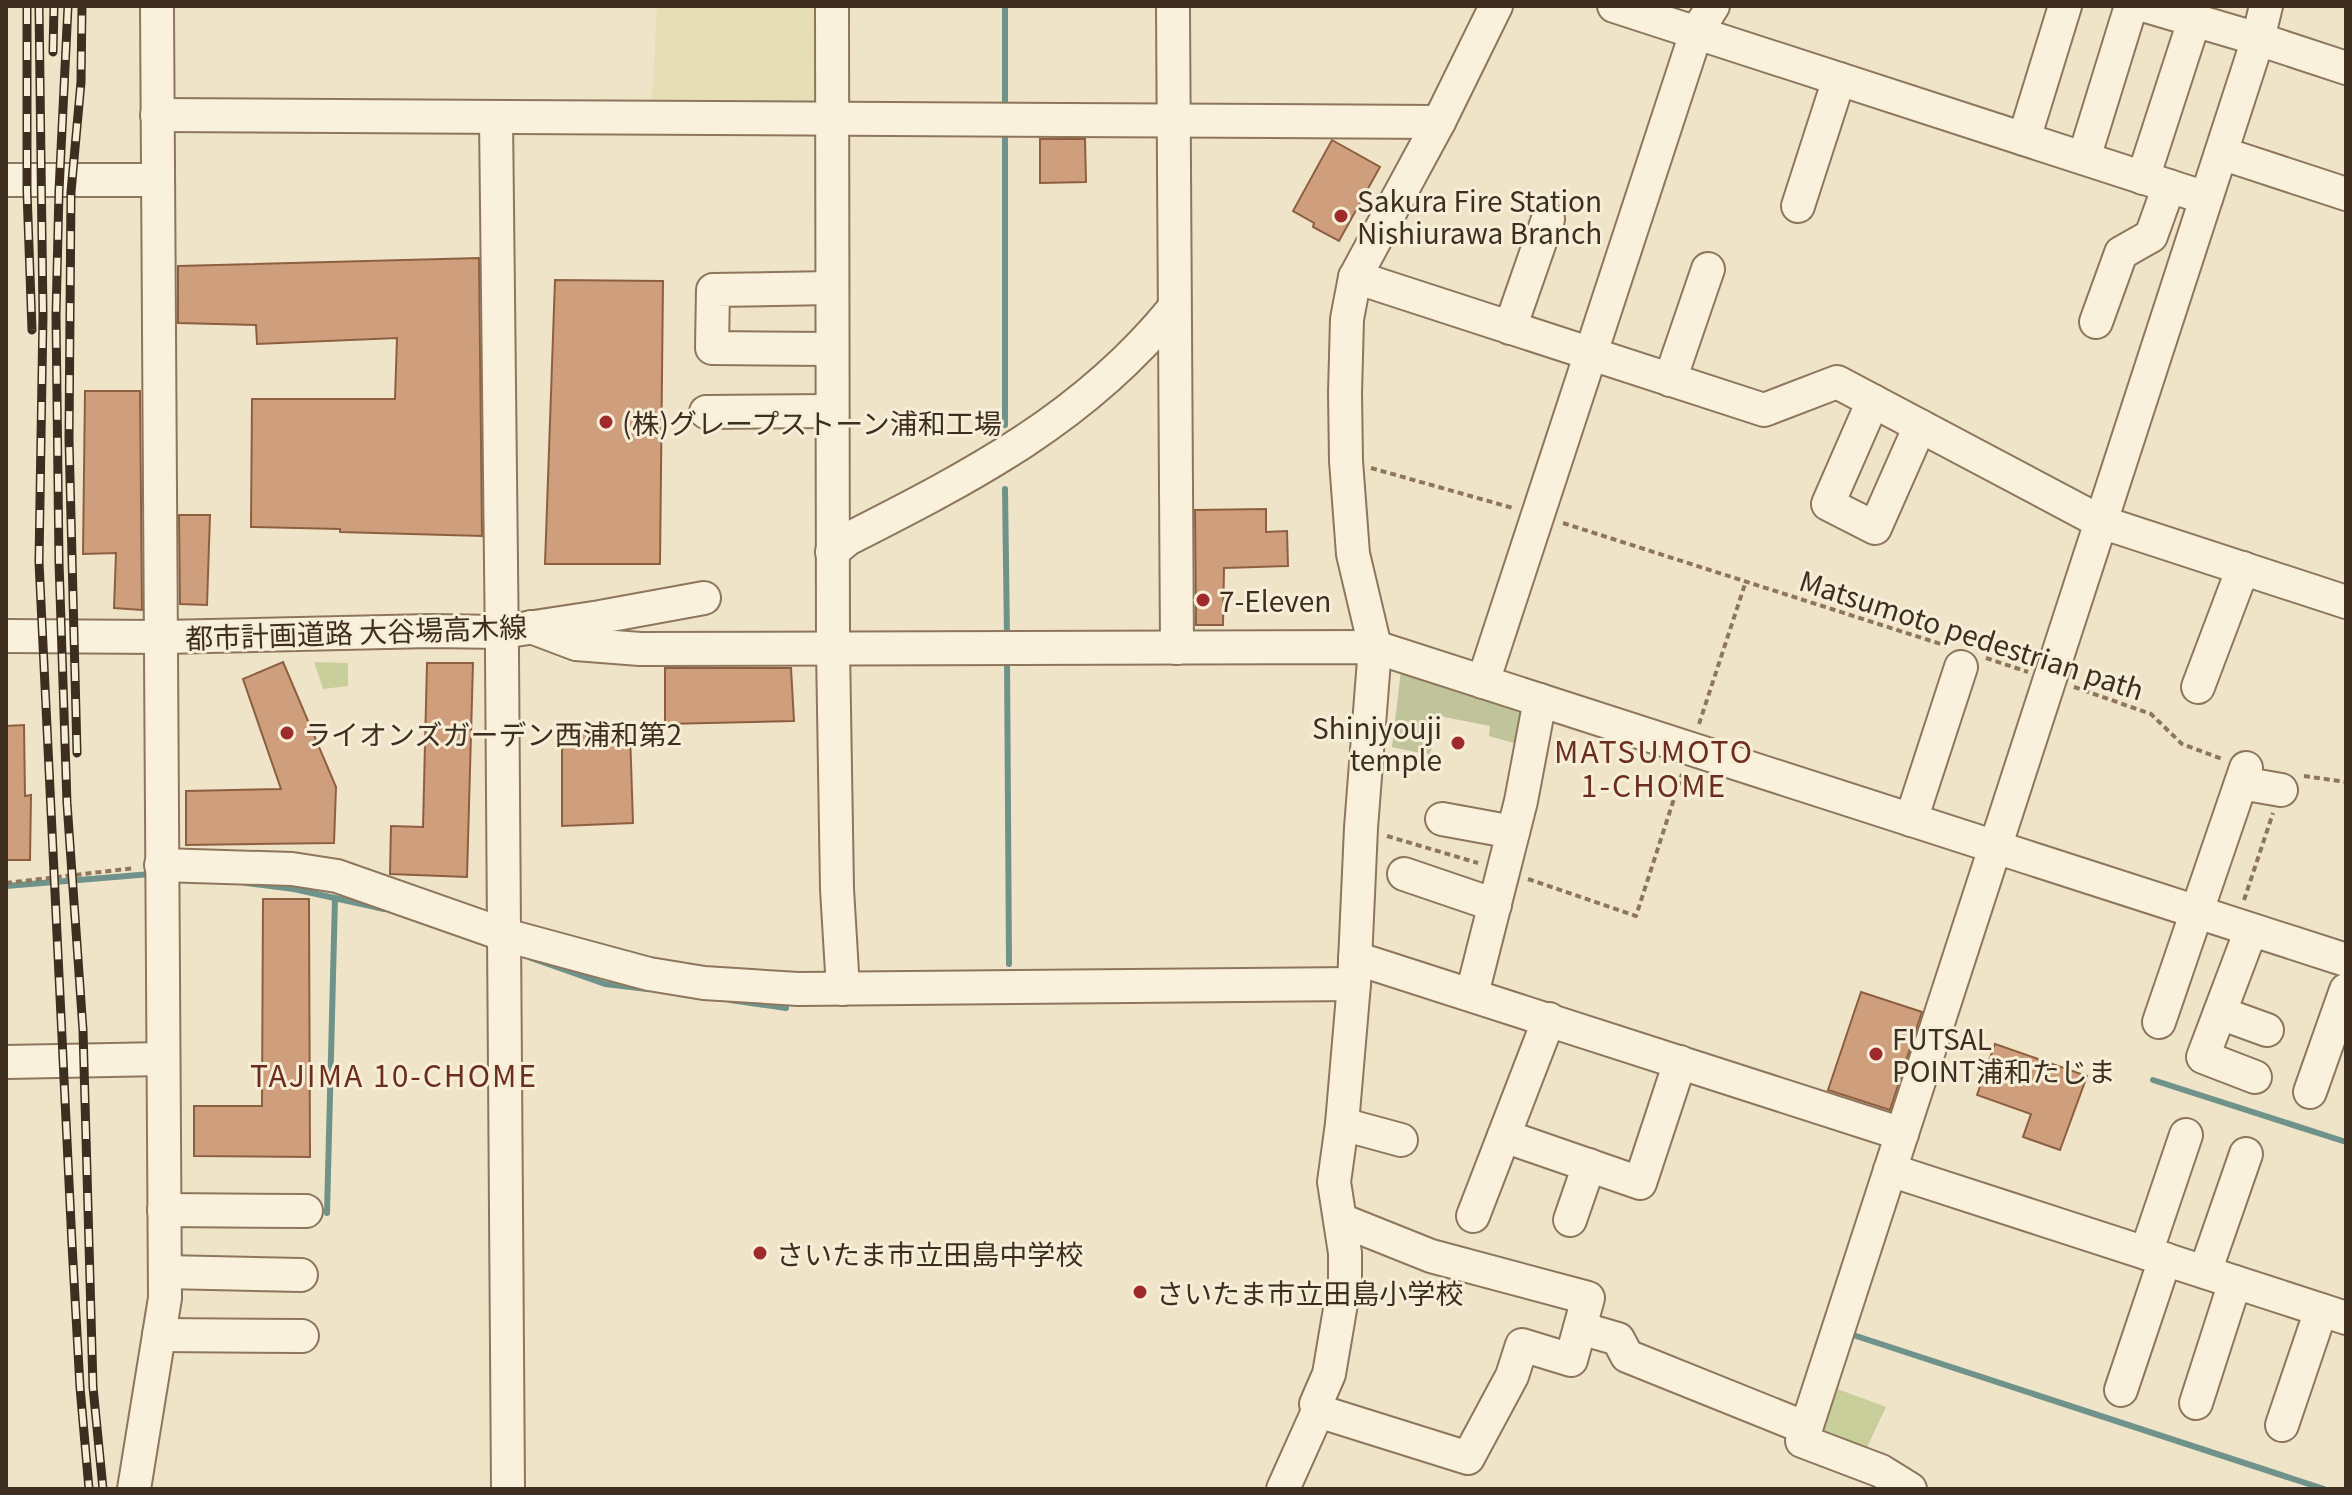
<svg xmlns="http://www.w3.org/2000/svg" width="2352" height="1495" viewBox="0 0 2352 1495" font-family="Georgia,'Noto Sans JP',serif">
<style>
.farmland{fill:#e6deb5}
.green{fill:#c9cf9b}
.cemetery{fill:#bfc49a}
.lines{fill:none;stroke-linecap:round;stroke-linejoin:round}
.stream{stroke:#6f938a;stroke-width:6}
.building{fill:#cf9f7d;stroke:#8d5f41;stroke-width:2}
.minor-casing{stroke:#8d765c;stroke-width:36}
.path{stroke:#8d765c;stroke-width:4;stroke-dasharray:6 4;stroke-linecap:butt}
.minor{stroke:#faf1dc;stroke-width:32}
.rail-casing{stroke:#3d2e20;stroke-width:9}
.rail{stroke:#f7eed8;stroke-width:6;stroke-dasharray:18;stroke-linecap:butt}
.poi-dot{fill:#9e2a2b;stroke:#f7eed8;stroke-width:3}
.labels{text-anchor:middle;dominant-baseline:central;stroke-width:6;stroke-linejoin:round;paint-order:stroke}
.poi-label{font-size:28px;fill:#3d2e20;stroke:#f7eed8;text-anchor:start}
.street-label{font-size:28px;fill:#3d2e20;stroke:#f7eed8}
.neighbourhood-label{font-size:30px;letter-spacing:2px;fill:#6b2e1e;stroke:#f7eed8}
</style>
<rect width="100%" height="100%" fill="#f0e4c8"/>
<path class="farmland" d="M 657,6 L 818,6 L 819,106 L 652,101 Z"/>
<g class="green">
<path d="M 314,662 L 348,663 L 348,686 L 323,689 Z"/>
<path d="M 1824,1384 L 1886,1407 L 1861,1460 L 1807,1439 Z"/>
</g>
<path class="cemetery" d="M 1401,670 L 1528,709 L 1521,745 L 1489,736 L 1490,726 L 1439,716 L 1430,755 L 1392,747 Z"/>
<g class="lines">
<g class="stream">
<path d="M 1005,6 L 1005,110"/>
<path d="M 1005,129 L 1005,425"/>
<path d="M 1005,489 L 1007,637"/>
<path d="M 1007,656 L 1009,964"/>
<path d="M 246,883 L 294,889 L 384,909"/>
<path d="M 6,886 L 151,874"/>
<path d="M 531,958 L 605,984 L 647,989"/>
<path d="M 730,1000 L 786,1008"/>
<path d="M 2153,1080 L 2346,1142"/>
<path d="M 327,1213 L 335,898"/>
<path d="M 1847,1333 L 2324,1489"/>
</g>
</g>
<g class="building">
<path d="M 1040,139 L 1085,139 L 1086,182 L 1040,183 Z"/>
<path d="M 1332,140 L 1380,167 L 1339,241 L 1313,227 L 1314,223 L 1293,211 Z"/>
<path d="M 479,258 L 482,536 L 340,532 L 340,529 L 251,527 L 252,399 L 395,399 L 397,338 L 257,344 L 256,325 L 178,323 L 178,266 Z"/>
<path d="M 555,280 L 663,281 L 660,564 L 545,564 Z"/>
<path d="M 85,391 L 140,391 L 142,610 L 114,608 L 116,553 L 83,554 Z"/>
<path d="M 1266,509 L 1266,532 L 1287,531 L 1288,566 L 1224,568 L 1223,625 L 1196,625 L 1195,510 Z"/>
<path d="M 179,515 L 210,515 L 207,605 L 180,604 Z"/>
<path d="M 283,662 L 336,787 L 334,843 L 186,845 L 186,791 L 281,789 L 243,679 Z"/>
<path d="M 427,663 L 473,663 L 467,877 L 390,874 L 391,826 L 423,827 Z"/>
<path d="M 665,668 L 791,668 L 794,721 L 665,724 Z"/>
<path d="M 24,725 L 25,796 L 31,795 L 30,860 L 6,860 L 6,726 Z"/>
<path d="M 562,733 L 630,733 L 633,823 L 562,826 Z"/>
<path d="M 263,899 L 309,899 L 310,1157 L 194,1156 L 194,1106 L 262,1106 Z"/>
<path d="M 1861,992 L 1922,1012 L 1890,1110 L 1828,1090 Z"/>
<path d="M 1995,1044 L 2087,1076 L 2060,1150 L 2023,1137 L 2031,1114 L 1977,1095 Z"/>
</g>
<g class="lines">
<g class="minor-casing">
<g id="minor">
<path d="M 832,6 L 833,649 L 837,889 L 843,989"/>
<path d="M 1173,6 L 1177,648"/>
<path d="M 1614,6 L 2206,198"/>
<path d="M 2146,6 L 2258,39 L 2346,68"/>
<path d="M 157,115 L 1439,122"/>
<path d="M 496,117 L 502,653 L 508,1489"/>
<path d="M 2024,139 L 2065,6"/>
<path d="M 2221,153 L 2346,194"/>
<path d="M 2084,158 L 2131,6"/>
<path d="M 2143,178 L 2194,21"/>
<path d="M 6,180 L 158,180"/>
<path d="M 1798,206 L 1839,79"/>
<path d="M 1355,277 L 1764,410 L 1837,382 L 2101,522 L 2346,602"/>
<path d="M 2096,322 L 2121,253 L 2151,236 L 2169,186"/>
<path d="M 1510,328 L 1548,219"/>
<path d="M 832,349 L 712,348 L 713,290 L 832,288"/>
<path d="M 1670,380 L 1708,269"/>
<path d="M 1873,401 L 1828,504 L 1875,528 L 1920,426"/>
<path d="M 706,412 L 832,411"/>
<path d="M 832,552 L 848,539 C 972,476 1085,418 1174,308"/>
<path d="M 531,627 L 576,644 L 640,649 L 1375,647 L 2346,960"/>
<path d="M 6,636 L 162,637 L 431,631 L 502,632 L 600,617 L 704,598"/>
<path d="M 1483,682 L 1696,33 L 1713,6"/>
<path d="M 2198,687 L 2243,568"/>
<path d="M 2241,783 L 2281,790"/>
<path d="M 1442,819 L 1513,832"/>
<path d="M 1911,820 L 1961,667"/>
<path d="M 161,865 L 292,869 L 337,876 L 505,935 L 649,974 L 704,983 L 798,989 L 1354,984"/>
<path d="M 1404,874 L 1495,905"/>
<path d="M 2251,930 L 2203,1057 L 2255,1077"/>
<path d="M 1355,958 L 1902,1134"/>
<path d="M 1472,994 L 1521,801 L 1540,700"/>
<path d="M 2220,1013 L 2267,1030"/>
<path d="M 2159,1022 L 2246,768"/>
<path d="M 6,1062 L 163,1059"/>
<path d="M 2310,1092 L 2346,990"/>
<path d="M 1342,1124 L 1401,1140"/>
<path d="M 1504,1136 L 1640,1183 L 1680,1062"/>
<path d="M 1890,1170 L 2346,1318"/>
<path d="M 164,1210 L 306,1211"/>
<path d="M 1473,1216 L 1549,1019"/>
<path d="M 1570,1220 L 1589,1165"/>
<path d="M 2146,1253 L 2186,1135"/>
<path d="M 165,1272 L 301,1275"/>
<path d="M 2205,1272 L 2246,1154"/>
<path d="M 1580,1328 L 1618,1339 L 1627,1356 L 1806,1428"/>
<path d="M 159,1335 L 302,1336"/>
<path d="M 2121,1390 L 2165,1259"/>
<path d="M 2196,1403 L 2235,1282"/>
<path d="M 1318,1411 L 1468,1458 L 1512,1376 L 1522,1345 L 1571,1360 L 1588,1298 L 1431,1256 L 1341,1220"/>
<path d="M 2282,1425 L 2321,1310"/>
<path d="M 134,1489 L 165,1298 L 157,6"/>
<path d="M 1283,1489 L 1318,1411 L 1316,1404 L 1329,1374 L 1345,1280 L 1345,1253 L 1334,1182 L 1342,1124 L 1354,984 L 1361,828 L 1375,647 L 1353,554 L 1346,461 L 1345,393 L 1347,319 L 1355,277 L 1439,122 L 1496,6"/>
<path d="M 1910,1489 L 1881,1471 L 1802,1441 L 2258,39 L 2266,6"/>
</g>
</g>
<g class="path">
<path d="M 1371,468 L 1513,508"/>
<path d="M 1563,523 L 1947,646"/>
<path d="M 1986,658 L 2028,672"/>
<path d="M 2074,687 L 2151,714 L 2182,744 L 2222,759"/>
<path d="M 1699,724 L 1746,581"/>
<path d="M 2304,776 L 2346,782"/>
<path d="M 1387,836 L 1478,863"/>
<path d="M 1528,879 L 1636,916 L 1682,774"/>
<path d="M 6,883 L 135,868"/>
<path d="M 2244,900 L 2273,813"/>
</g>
<use href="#minor" class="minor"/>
<g class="rail-casing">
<g id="rail">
<path d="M 27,6 L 27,191 L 32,330"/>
<path d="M 39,6 L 43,315 L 39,562 L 72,1244 L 80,1387 L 89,1489"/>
<path d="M 68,6 L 59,191 L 56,316 L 59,562 L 67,803 L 83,1030 L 93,1387 L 103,1489"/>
<path d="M 53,52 L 54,6"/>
<path d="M 77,753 L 69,439 L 70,315 L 71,192 L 81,82 L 82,6"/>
</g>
</g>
<use href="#rail" class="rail"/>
</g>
<g class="poi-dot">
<circle cx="1341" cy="216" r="8"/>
<circle cx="606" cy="422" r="8"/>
<circle cx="1203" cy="600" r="8"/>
<circle cx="287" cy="733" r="8"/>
<circle cx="1458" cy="743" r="8"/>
<circle cx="1876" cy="1054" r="8"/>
<circle cx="760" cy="1253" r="8"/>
<circle cx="1140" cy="1292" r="8"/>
</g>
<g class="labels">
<g class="poi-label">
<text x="1357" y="200">Sakura Fire Station<tspan x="1357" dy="32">Nishiurawa Branch</tspan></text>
<text x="622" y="422">(株)グレープストーン浦和工場</text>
<text x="1219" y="600">7-Eleven</text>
<text x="1442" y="727" text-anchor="end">Shinjyouji<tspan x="1442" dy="32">temple</tspan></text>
<text x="303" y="733">ライオンズガーデン西浦和第2</text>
<text x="1892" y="1038">FUTSAL<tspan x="1892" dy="32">POINT浦和たじま</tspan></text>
<text x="776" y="1253">さいたま市立田島中学校</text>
<text x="1156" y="1292">さいたま市立田島小学校</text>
</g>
<g class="street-label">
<text transform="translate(356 631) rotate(-2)">都市計画道路 大谷場高木線</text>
<text transform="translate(1972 634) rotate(18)">Matsumoto pedestrian path</text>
</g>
<g class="neighbourhood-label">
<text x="1654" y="750">MATSUMOTO<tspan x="1654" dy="34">1-CHOME</tspan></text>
<text x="394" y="1074">TAJIMA 10-CHOME</text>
</g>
</g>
<rect width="2352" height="1495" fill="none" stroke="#3d2e20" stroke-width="16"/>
</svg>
